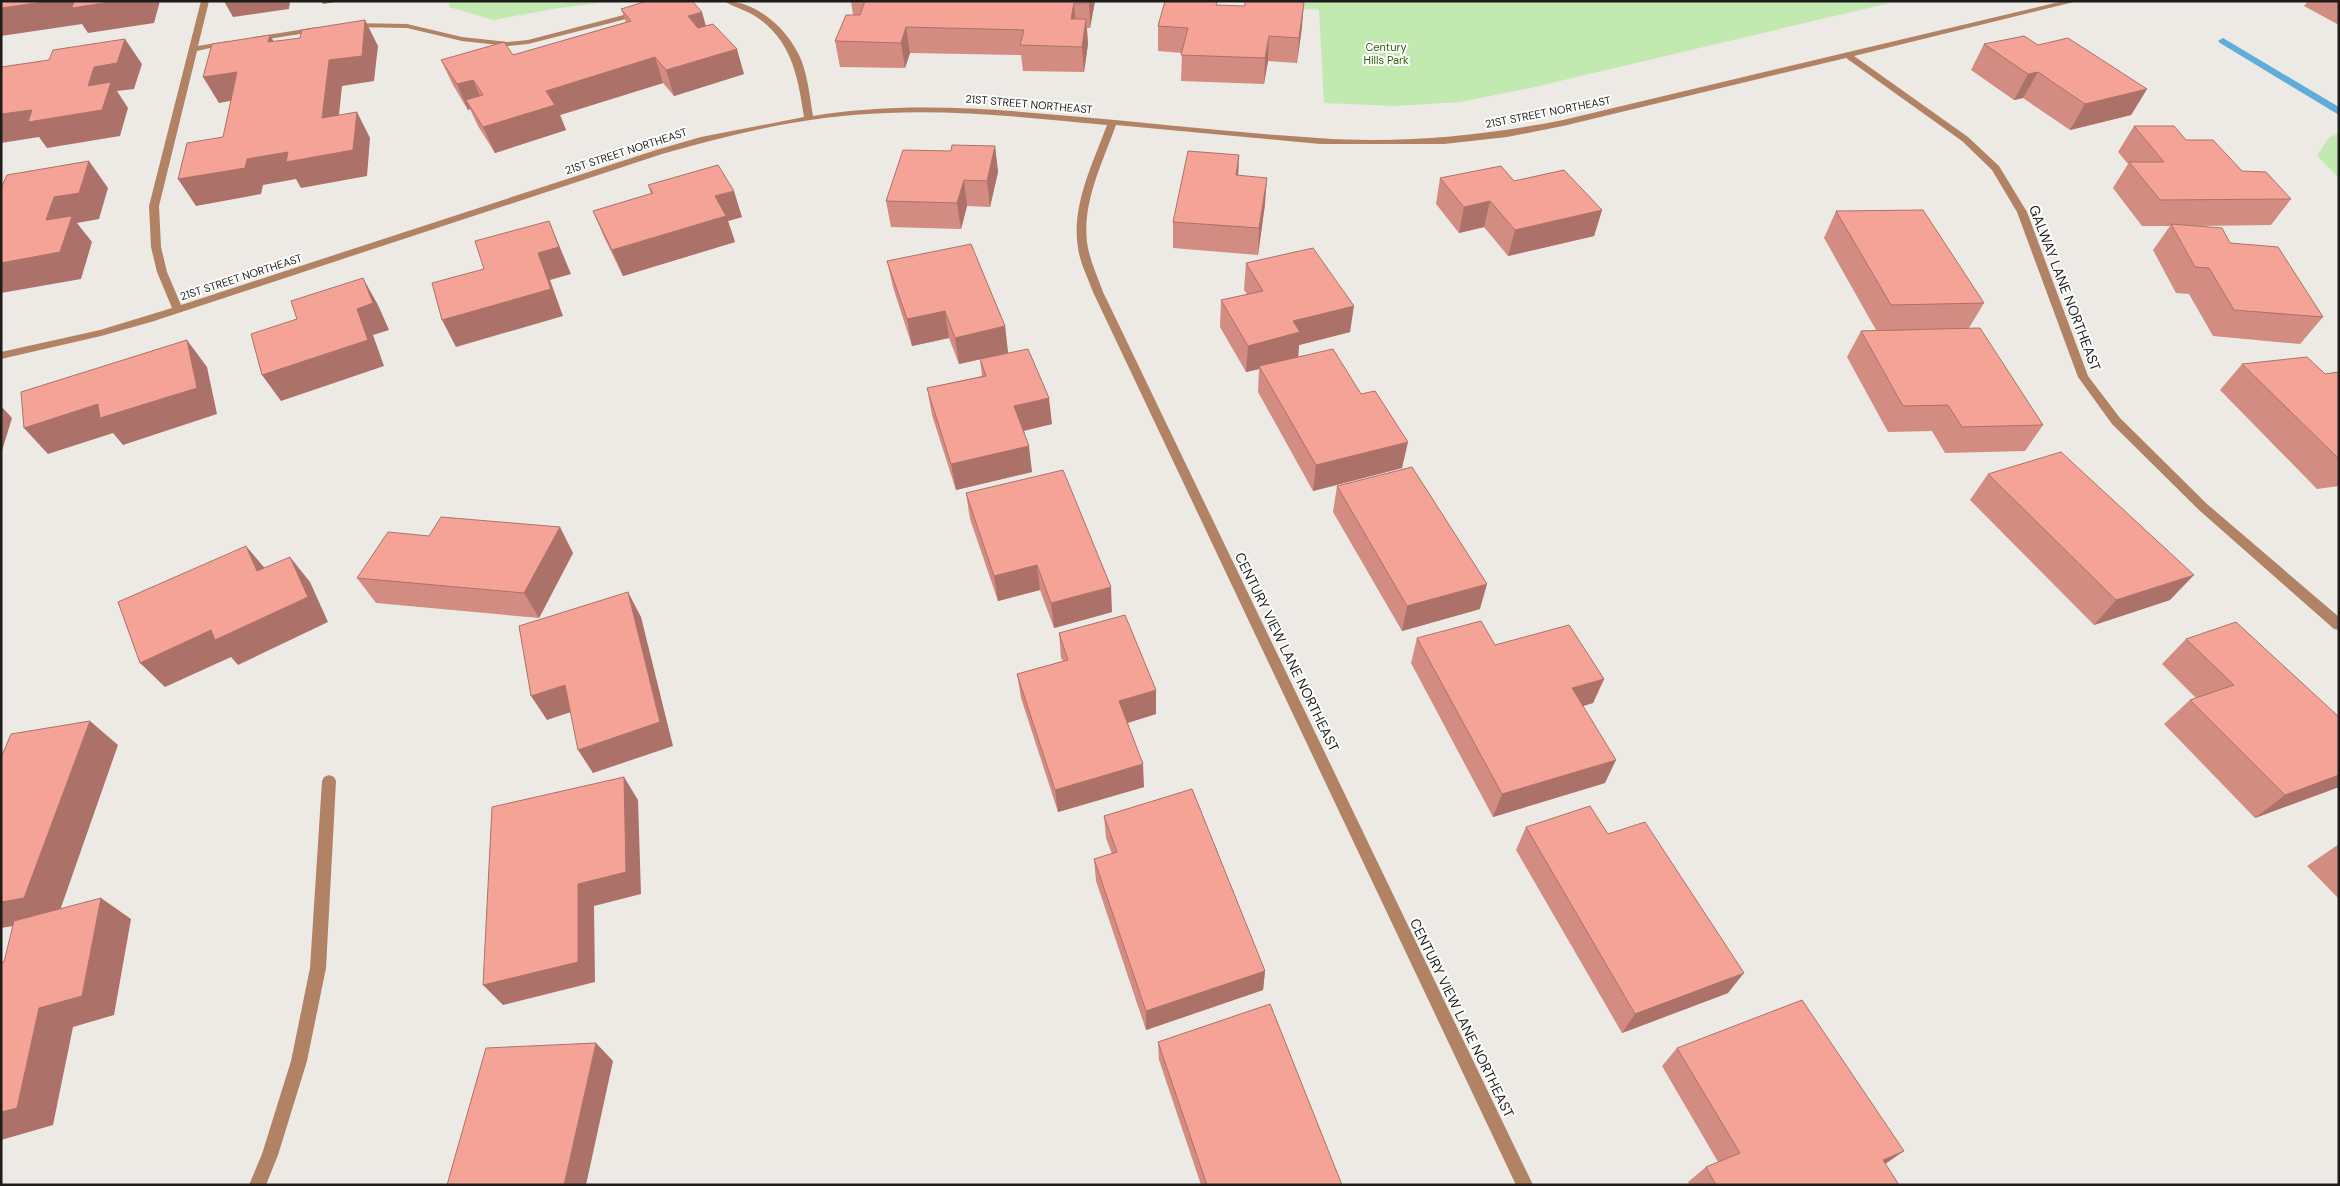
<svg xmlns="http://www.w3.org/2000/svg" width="2340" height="1186" viewBox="0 0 2340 1186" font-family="'DM Sans',sans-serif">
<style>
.green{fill:#c1e9b0}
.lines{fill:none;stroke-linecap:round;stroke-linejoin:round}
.stream{fill:#61adda;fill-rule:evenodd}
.minor{fill:#b18264;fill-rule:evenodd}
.wall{fill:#d38c81}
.shaded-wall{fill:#ac7269}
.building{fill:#f5a396;stroke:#ac7269}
.labels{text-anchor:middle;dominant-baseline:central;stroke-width:4;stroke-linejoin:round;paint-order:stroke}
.far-park-label{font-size:11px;fill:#2e6305;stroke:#fff}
.far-street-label{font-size:11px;fill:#1d1c1a;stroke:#fff}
.street-label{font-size:14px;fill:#1d1c1a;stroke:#fff}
</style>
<rect width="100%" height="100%" fill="#ede9e4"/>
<g class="green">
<path d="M 449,1 L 614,1 L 553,9 L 493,20 L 449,7 Z"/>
<path d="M 1226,1 L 1898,1 L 1530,88 L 1460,102 L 1395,106 L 1324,103 L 1319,10 Z"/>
<path d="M 2339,134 L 2339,178 L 2317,156 L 2329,137 Z"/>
</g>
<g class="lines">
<path class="stream" d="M 2223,38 L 2339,107 L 2339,115 L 2220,43 L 2218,41 Z"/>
<g class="minor">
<path d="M 201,1 L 209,1 L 198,46 L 228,41 L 232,43 L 197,51 L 159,206 L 161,247 L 167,272 L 181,305 L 656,150 L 701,137 L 804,117 C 798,77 792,40 755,16 C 746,10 733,7 724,1 C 758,1 790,31 802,62 C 808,79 810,98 813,116 C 900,102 983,108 1070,116 C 1152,123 1235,133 1318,138 C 1401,144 1482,136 1563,120 L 2063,1 L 2078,1 L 1854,56 L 1968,137 L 1999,166 L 2027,212 L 2088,376 L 2120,418 L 2207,504 L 2339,617 L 2339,630 L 2334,629 L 2199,510 L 2112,424 L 2078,377 L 2017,212 L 1992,170 L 1962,141 L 1846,58 L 1563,126 L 1507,137 L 1444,144 L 1320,144 L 1116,125 C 1102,164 1080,207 1088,248 C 1091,263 1098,278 1103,292 L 1533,1185 L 1516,1185 L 1093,292 C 1088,278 1080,263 1078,248 C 1071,206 1093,163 1107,125 C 1033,118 960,110 887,113 C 811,115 735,133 662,154 L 151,322 L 101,336 L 1,359 L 1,352 L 100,330 L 172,308 L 157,272 L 151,247 L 149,206 Z"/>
<path d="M 639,11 L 643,13 L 642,15 L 528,44 L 508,46 L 462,41 L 407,28 L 352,27 L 348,25 L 352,23 L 407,24 L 462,37 L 508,42 L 528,40 Z"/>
<path d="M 317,27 L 320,27 L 320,31 L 255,41 L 251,39 L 255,37 Z"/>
<path d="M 329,775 L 334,777 L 336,781 L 326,968 L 307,1061 L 278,1155 L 266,1185 L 249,1185 L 262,1154 L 291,1061 L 310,968 L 322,781 L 324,777 Z"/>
</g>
</g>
<g class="wall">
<path d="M 851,1 L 1095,1 L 1090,28 L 1087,28 L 1088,44 L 1084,72 L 1023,71 L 1021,55 L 910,53 L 905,68 L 840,67 L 835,41 L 853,15 Z"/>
<path d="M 1165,1 L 1217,1 L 1217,5 L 1302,27 L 1297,63 L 1268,61 L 1264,84 L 1181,81 L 1182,53 L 1158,51 L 1158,26 Z"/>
<path d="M 2308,1 L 2339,1 L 2339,25 L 2304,6 Z"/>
<path d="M 621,9 L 706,26 L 744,74 L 674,96 L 663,83 L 560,115 L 566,130 L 495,153 L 478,126 L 470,109 L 468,110 L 453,85 L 441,60 L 513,55 L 626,22 Z"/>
<path d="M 1984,44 L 2038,45 L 2147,89 L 2131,115 L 2070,130 L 2023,98 L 2014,100 L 1971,70 Z"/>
<path d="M 2134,126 L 2186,140 L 2291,199 L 2271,225 L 2196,226 L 2230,243 L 2323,317 L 2300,344 L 2213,336 L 2189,294 L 2176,293 L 2153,250 L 2170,226 L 2142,226 L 2113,188 L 2128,164 L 2118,152 Z"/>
<path d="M 995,146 L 998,172 L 990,207 L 967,206 L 961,229 L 891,227 L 886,201 Z"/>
<path d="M 1239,155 L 1238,175 L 1265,204 L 1258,255 L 1173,248 L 1173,222 Z"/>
<path d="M 1440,178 L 1514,181 L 1602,210 L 1594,236 L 1508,256 L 1484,227 L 1459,233 L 1436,204 Z"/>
<path d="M 648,185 L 742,217 L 728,221 L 735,242 L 623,276 L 604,237 L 593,211 L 651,194 Z"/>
<path d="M 1836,211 L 1984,303 L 1969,328 L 2043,425 L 2025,451 L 1945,453 L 1932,431 L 1888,432 L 1847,357 L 1861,331 L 1876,330 L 1824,238 Z"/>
<path d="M 887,261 L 1005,326 L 1008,353 L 959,364 L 949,338 L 912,346 L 893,287 Z"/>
<path d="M 1246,263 L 1350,332 L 1299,345 L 1298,357 L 1402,468 L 1313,491 L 1258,392 L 1259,369 L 1246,372 L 1220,327 L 1221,300 L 1247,294 L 1244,290 Z"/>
<path d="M 980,359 L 1052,424 L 1024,431 L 1032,472 L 956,490 L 932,415 L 927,388 L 982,376 Z"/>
<path d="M 2242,364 L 2325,374 L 2339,372 L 2339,486 L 2317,489 L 2220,390 Z"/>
<path d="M 1988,474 L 2170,600 L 2094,625 L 1970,500 Z"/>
<path d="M 1337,486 L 1480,609 L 1402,631 L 1333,512 Z"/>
<path d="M 966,493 L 1112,612 L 1054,628 L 1040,590 L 998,601 L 970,519 Z"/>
<path d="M 573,553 L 539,618 L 376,603 L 357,578 Z"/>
<path d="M 1059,633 L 1156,714 L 1128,723 L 1144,787 L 1058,812 L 1021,698 L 1017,674 L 1063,661 L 1061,658 Z"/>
<path d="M 1417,638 L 1495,645 L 1604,679 L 1593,703 L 1583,706 L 1605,783 L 1493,817 L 1411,663 Z"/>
<path d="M 2186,639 L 2339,717 L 2339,787 L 2255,818 L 2164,724 L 2190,700 L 2196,698 L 2162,664 Z"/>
<path d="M 1104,816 L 1265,971 L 1263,990 L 1146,1030 L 1096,881 L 1094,859 L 1112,854 L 1106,838 Z"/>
<path d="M 1526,827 L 1608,834 L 1728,993 L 1622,1033 L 1516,850 Z"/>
<path d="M 2339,844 L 2339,899 L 2307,866 Z"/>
<path d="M 1158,1042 L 1342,1185 L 1201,1185 L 1159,1060 Z"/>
<path d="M 1677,1048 L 1885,1164 L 1899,1185 L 1690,1185 L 1688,1182 L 1706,1167 L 1718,1162 L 1662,1066 Z"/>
</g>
<g class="shaded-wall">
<path d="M 50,1 L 160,1 L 154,23 L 88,33 L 82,24 L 1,36 L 1,8 Z"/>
<path d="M 224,1 L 296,1 L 290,2 L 289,9 L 233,17 Z"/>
<path d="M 321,1 L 342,1 L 323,4 Z"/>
<path d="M 1089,1 L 1095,1 L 1090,28 L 1089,3 Z"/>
<path d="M 1304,2 L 1302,27 L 1297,63 L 1299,38 Z"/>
<path d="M 1074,3 L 1076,28 L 1071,19 Z"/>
<path d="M 702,12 L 709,37 L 695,41 L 688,16 Z"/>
<path d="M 1086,19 L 1088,44 L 1084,72 L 1082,47 Z"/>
<path d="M 365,20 L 378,46 L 374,81 L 342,86 L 336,144 L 322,118 L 329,60 Z"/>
<path d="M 906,27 L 910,53 L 905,68 L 901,43 Z"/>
<path d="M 270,35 L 284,60 L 268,42 Z"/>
<path d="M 1269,36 L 1268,61 L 1264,84 L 1265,58 Z"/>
<path d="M 125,39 L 142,64 L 134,89 L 117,91 L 128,108 L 120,136 L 47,148 L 39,137 L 1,143 L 1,114 L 88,86 L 94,67 Z"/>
<path d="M 737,49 L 744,74 L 674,96 L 666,70 Z"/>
<path d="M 655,57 L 663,83 L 560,115 L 566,130 L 495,153 L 483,127 L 546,91 Z"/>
<path d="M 237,72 L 252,97 L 219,103 L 203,77 Z"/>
<path d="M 2038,72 L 2023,98 L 2014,100 L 2028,74 Z"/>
<path d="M 473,80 L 484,105 L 466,100 L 470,109 L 468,110 L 457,84 Z"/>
<path d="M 2147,89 L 2131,115 L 2070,130 L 2085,104 Z"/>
<path d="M 357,112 L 370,138 L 367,176 L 301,188 L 296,179 L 263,185 L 261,194 L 196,206 L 178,179 Z"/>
<path d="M 995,146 L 998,172 L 990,207 L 987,181 Z"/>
<path d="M 1239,155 L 1238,181 L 1236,175 Z"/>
<path d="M 89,161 L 108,188 L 99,219 L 77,223 L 92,242 L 81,279 L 1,293 L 1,263 L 46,220 L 54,197 Z"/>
<path d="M 1267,178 L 1265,204 L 1258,255 L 1259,228 Z"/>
<path d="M 964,180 L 967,206 L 961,229 L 957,203 Z"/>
<path d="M 734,191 L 742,217 L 728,221 L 735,242 L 623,276 L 612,250 L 715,196 Z"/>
<path d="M 1490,201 L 1484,227 L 1459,233 L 1464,207 Z"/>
<path d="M 1602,210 L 1594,236 L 1508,256 L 1515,230 Z"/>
<path d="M 549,221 L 571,274 L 550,280 L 563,316 L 456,347 L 442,320 L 538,253 Z"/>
<path d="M 363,278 L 378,305 L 389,330 L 373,335 L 384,366 L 281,401 L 262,375 L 357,309 Z"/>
<path d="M 1354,306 L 1350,332 L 1299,345 L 1298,359 L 1259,366 L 1259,369 L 1246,372 L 1248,346 L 1293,321 Z"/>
<path d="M 945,311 L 949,338 L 912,346 L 907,319 Z"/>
<path d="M 1005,326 L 1008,353 L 959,364 L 955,338 Z"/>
<path d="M 187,340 L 207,367 L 217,414 L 123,445 L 113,433 L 48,454 L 24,428 Z"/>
<path d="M 1049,398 L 1052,424 L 1018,432 L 1014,406 Z"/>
<path d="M 1,406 L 12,418 L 1,454 Z"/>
<path d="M 1408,442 L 1402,468 L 1313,491 L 1316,465 Z"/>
<path d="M 1029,446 L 1032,472 L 956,490 L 951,464 Z"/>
<path d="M 560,527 L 573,553 L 539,618 L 524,593 Z"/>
<path d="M 246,546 L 268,572 L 257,571 Z"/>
<path d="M 290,557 L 310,582 L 328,622 L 238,665 L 231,657 L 165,687 L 140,663 Z"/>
<path d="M 1037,565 L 1040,590 L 998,601 L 994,576 Z"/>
<path d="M 2194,575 L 2170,600 L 2094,625 L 2116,600 Z"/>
<path d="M 1487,584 L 1480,609 L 1402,631 L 1407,606 Z"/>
<path d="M 1111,587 L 1112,612 L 1054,628 L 1051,603 Z"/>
<path d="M 628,592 L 641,617 L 673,746 L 593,773 L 578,750 Z"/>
<path d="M 1604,679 L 1593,703 L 1562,712 L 1572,688 Z"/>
<path d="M 565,685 L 580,709 L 547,720 L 531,696 Z"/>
<path d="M 1156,690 L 1156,714 L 1120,725 L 1119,701 Z"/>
<path d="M 90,721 L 118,745 L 57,919 L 1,928 L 1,902 Z"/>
<path d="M 1616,760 L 1605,783 L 1493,817 L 1502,794 Z"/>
<path d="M 1143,764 L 1144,787 L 1058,812 L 1055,790 Z"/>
<path d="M 2339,775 L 2339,787 L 2255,818 L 2285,795 Z"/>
<path d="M 624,777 L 638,800 L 641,894 L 594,906 L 595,982 L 503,1005 L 483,985 L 578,884 Z"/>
<path d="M 101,898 L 131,919 L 114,1015 L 73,1027 L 53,1125 L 1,1140 L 1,1112 L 39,1008 Z"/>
<path d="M 1265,971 L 1263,990 L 1146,1030 L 1146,1011 Z"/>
<path d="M 1744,973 L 1728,993 L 1622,1033 L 1635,1014 Z"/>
<path d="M 596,1043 L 613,1061 L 586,1185 L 564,1185 Z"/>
<path d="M 1904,1151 L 1881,1167 L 1883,1160 Z"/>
</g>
<g class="building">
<path d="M 1,1 L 50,1 L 1,8 Z"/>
<path d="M 74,1 L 116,1 L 72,8 Z"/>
<path d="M 647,1 L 692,1 L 702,12 L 688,16 L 698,28 L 713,24 L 737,49 L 666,70 L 655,57 L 546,91 L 555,105 L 483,127 L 466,100 L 483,95 L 478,87 L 473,80 L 457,84 L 441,60 L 504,42 L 513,55 L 631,21 L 621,9 Z"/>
<path d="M 865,1 L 1089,1 L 1089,3 L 1074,3 L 1071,19 L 1086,19 L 1082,47 L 1020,45 L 1024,30 L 906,27 L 901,43 L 835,41 L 846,15 L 860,15 Z"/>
<path d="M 1165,1 L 1217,1 L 1216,5 L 1245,6 L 1245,1 L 1285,1 L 1304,2 L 1299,38 L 1269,36 L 1265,58 L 1181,55 L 1188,28 L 1158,26 Z"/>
<path d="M 365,20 L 362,56 L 329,60 L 322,118 L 357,112 L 353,150 L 286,162 L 288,152 L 247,159 L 245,168 L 178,179 L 187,143 L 223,137 L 237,72 L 203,77 L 212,44 L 270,35 L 268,42 L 285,40 L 300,38 L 302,30 Z"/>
<path d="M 2024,36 L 2038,45 L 2068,38 L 2147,89 L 2085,104 L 2038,72 L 2028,74 L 1984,44 Z"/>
<path d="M 125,39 L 117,63 L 94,67 L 91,76 L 88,86 L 111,82 L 102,110 L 28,122 L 32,110 L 1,114 L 1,67 L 49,60 L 53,50 Z"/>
<path d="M 2134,126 L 2174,126 L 2186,140 L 2213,140 L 2242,171 L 2266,172 L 2291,199 L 2160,200 L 2129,162 L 2164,162 Z"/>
<path d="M 952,145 L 995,146 L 987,181 L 964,180 L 957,203 L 886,201 L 903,150 L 951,151 Z"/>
<path d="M 1188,151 L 1239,155 L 1236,175 L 1267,178 L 1259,228 L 1173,222 Z"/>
<path d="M 89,161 L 79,193 L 54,197 L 46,220 L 72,216 L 60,252 L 1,263 L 1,188 L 7,175 Z"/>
<path d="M 718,165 L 734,191 L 715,196 L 726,216 L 612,250 L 593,211 L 653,193 L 648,185 Z"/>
<path d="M 1501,166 L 1514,181 L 1564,170 L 1602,210 L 1515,230 L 1490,201 L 1464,207 L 1440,178 Z"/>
<path d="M 1923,210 L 1984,303 L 1891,305 L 1836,211 Z"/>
<path d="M 549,221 L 559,247 L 538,253 L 551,289 L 442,320 L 432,283 L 484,269 L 475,241 Z"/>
<path d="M 2171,224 L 2222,228 L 2230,243 L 2278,247 L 2323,317 L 2234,310 L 2209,268 L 2195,267 Z"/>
<path d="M 971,244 L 1005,326 L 955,338 L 945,311 L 907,319 L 887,261 Z"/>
<path d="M 1313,248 L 1354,306 L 1293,321 L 1300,332 L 1248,346 L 1221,300 L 1263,291 L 1246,263 Z"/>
<path d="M 363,278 L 373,303 L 357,309 L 368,340 L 262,375 L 251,334 L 297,319 L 291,301 Z"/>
<path d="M 1980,328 L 2043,425 L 1962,427 L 1948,405 L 1903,406 L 1861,331 Z"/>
<path d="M 187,340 L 197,388 L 100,418 L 98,404 L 24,428 L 21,392 Z"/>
<path d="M 1028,349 L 1049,398 L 1014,406 L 1029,446 L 951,464 L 927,388 L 986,376 L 980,359 Z"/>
<path d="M 1333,349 L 1361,394 L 1375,391 L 1408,442 L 1316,465 L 1259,366 Z"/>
<path d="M 2307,357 L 2325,374 L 2339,372 L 2339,459 L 2242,364 Z"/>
<path d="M 2061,452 L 2194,575 L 2116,600 L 1988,474 Z"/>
<path d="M 1412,467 L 1487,584 L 1407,606 L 1337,486 Z"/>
<path d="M 1063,470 L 1111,587 L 1051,603 L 1037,565 L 994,576 L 966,493 Z"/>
<path d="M 441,517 L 560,527 L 524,593 L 357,578 L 388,532 L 429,536 Z"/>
<path d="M 246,546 L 257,571 L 290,557 L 308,597 L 215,640 L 211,630 L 140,663 L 118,602 Z"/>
<path d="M 628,592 L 660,722 L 578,750 L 565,685 L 531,696 L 519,626 Z"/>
<path d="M 1125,615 L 1156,690 L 1119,701 L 1143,764 L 1055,790 L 1017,674 L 1068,660 L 1059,633 Z"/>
<path d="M 1481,621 L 1495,645 L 1569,625 L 1604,679 L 1572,688 L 1616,760 L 1502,794 L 1417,638 Z"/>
<path d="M 2236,622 L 2339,717 L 2339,775 L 2285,795 L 2190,700 L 2234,685 L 2186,639 Z"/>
<path d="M 90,721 L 24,898 L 1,902 L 1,758 L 11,734 Z"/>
<path d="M 624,777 L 626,872 L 578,884 L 578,962 L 483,985 L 492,807 Z"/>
<path d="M 1192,789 L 1265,971 L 1146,1011 L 1094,859 L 1117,852 L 1104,816 Z"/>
<path d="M 1590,806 L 1608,834 L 1645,822 L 1744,973 L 1635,1014 L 1526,827 Z"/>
<path d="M 101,898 L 82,996 L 39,1008 L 17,1108 L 1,1112 L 1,962 L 4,962 L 14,921 Z"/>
<path d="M 1802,1000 L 1904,1151 L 1883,1160 L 1899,1185 L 1716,1185 L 1706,1167 L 1740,1153 L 1677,1048 Z"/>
<path d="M 1270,1004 L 1342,1185 L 1207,1185 L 1158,1042 Z"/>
<path d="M 596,1043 L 564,1185 L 447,1185 L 486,1048 Z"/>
</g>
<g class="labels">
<g class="far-park-label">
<text x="1386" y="47">Century<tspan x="1386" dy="13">Hills Park</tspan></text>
</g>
<g class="far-street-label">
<text transform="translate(1029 104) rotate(5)">21ST STREET NORTHEAST</text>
<text transform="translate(1548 112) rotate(-11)">21ST STREET NORTHEAST</text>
<text transform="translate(626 151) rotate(-18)">21ST STREET NORTHEAST</text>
<text transform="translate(241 277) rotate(-18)">21ST STREET NORTHEAST</text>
</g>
<g class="street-label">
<text transform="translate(2065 288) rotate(69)">GALWAY LANE NORTHEAST</text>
<text transform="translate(1287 652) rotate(64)">CENTURY VIEW LANE NORTHEAST</text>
<text transform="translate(1462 1018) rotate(64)">CENTURY VIEW LANE NORTHEAST</text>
</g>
</g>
<rect width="2340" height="1186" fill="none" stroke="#1d1c1a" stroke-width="5"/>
</svg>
